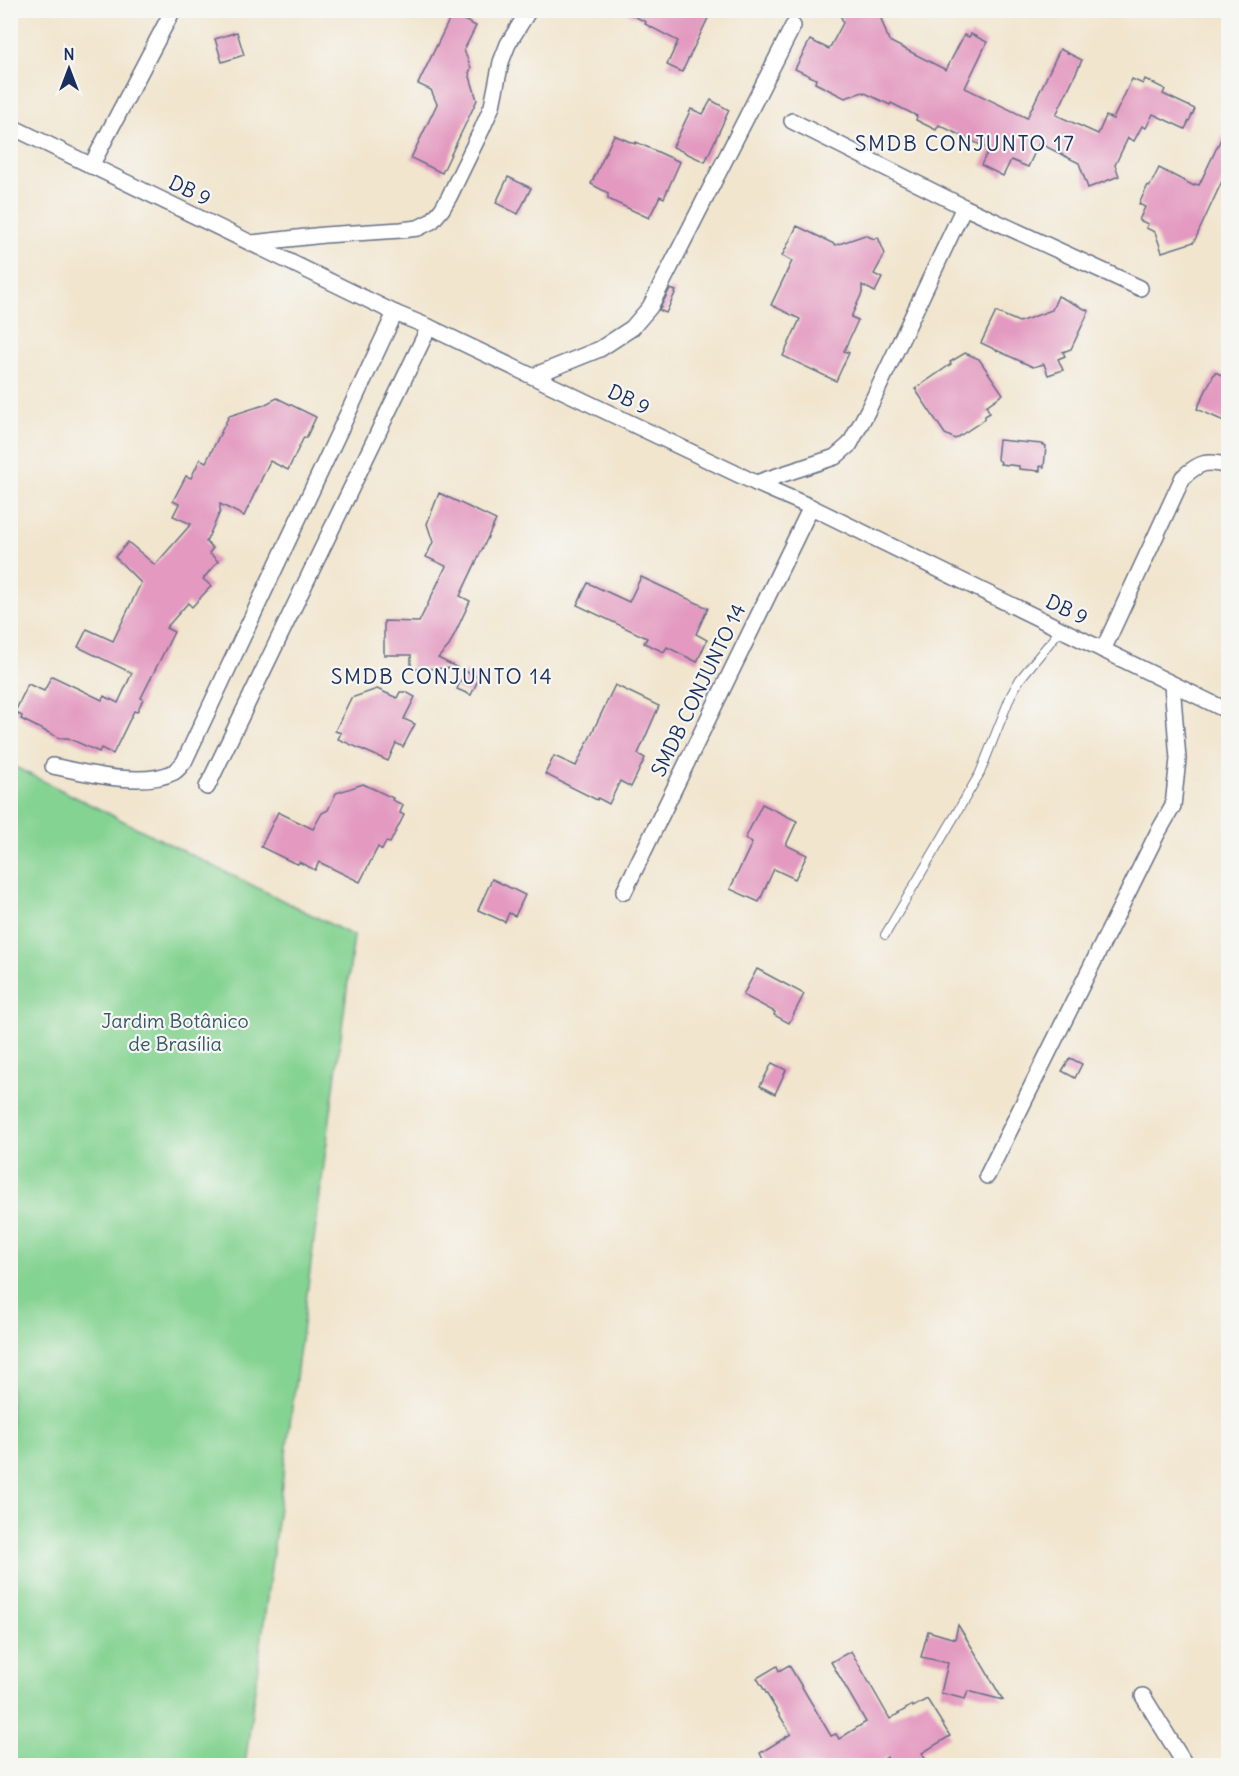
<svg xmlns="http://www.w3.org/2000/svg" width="1239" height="1776" viewBox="0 0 1239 1776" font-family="Delius,sans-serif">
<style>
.green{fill:#85d392;stroke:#508178;stroke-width:1.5}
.building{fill:#e399c0}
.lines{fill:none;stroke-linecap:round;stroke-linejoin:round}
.lane-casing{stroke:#666f85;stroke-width:10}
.street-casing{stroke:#666f85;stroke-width:18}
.lane{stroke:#fff;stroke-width:8}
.street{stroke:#fff;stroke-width:15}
.labels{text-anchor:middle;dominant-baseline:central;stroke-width:4.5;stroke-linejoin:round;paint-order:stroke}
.street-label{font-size:20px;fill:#1b2f5e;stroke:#f6f6f2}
.park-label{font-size:20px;fill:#36586b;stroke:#f6f6f2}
.neighbourhood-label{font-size:21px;letter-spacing:1.5px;fill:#1b2f5e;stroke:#f6f6f2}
</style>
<rect width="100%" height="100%" fill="#f6f6f2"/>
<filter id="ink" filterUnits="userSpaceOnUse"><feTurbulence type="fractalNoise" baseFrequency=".0167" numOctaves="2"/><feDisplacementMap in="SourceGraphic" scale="12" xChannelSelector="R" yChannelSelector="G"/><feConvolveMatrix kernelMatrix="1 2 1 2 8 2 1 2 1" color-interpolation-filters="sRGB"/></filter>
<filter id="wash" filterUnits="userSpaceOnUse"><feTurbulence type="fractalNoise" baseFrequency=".008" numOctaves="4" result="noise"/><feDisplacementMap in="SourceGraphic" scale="24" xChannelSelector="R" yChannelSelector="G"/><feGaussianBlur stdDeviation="1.35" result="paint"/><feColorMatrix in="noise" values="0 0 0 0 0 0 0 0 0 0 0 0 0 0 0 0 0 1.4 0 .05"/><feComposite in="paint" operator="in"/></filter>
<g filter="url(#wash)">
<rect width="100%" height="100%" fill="#f1e5ce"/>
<path class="green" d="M 11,765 L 354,936 L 245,1765 L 11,1765 Z"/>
<g id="blocks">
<g class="building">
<path d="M 622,10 L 712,10 L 682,72 L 667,65 L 678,41 L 645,24 L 646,22 Z"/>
<path d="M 839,10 L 878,10 L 889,41 L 946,70 L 964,35 L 969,37 L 971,34 L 987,42 L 965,88 L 1027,118 L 1060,49 L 1082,60 L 1056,115 L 1098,134 L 1106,116 L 1113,119 L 1132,79 L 1143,84 L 1145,79 L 1165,89 L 1163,94 L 1195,109 L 1185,129 L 1153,114 L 1146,128 L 1142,126 L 1134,141 L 1128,138 L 1115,165 L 1119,176 L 1088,188 L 1079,163 L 1039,143 L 1028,167 L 1011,160 L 1003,176 L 981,165 L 989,149 L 939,125 L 936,130 L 916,120 L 917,116 L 891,103 L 890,105 L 863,92 L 845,98 L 815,83 L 816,79 L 795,69 L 810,40 L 829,49 L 843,23 Z"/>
<path d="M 452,14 L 476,26 L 464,50 L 471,68 L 469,73 L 477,100 L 442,173 L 411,158 L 437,104 L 431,90 L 418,84 Z"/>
<path d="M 237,32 L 244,55 L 222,62 L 215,39 Z"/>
<path d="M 711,100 L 729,110 L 705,162 L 673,147 L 691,109 L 703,114 Z"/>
<path d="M 1228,124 L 1228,168 L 1194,242 L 1162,252 L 1155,232 L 1146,228 L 1148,224 L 1139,220 L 1145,207 L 1139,204 L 1148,185 L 1150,186 L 1159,168 L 1194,186 L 1195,184 L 1199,185 Z"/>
<path d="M 614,135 L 635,144 L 636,142 L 680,162 L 664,198 L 660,196 L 649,218 L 608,199 L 608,193 L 591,184 Z"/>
<path d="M 508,177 L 531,188 L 518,214 L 496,203 Z"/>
<path d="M 797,226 L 836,245 L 865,235 L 874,239 L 878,237 L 885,254 L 874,274 L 882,278 L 875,292 L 862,285 L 862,293 L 851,317 L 858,320 L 844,351 L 849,353 L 836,381 L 783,356 L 800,319 L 771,305 L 792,261 L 782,256 Z"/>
<path d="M 670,289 L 676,291 L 666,313 L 659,310 Z"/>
<path d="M 1058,296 L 1089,311 L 1071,349 L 1063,352 L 1065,356 L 1058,359 L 1063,370 L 1048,375 L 1044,364 L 1033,367 L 981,343 L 996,312 L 1019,322 L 1052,310 Z"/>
<path d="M 965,353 L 979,359 L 1003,394 L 986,406 L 990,413 L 985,416 L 985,419 L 955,439 L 945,434 L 915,389 L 951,364 L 950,362 Z"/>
<path d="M 1215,372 L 1228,378 L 1228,423 L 1197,409 Z"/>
<path d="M 277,398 L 316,417 L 306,438 L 304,437 L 288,470 L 270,461 L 244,516 L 220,504 L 220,512 L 206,542 L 213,548 L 209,553 L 218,561 L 203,579 L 211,586 L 192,607 L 188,603 L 166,628 L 174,632 L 141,698 L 143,699 L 137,712 L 134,711 L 113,754 L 101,748 L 99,752 L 68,738 L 59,738 L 21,719 L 22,716 L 15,712 L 28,684 L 44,691 L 52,676 L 102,700 L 104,696 L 118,703 L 132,673 L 78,647 L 87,629 L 113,641 L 141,583 L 115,557 L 128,542 L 155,565 L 191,524 L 173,516 L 179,504 L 173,501 L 186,476 L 191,478 L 200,459 L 206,462 L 229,416 L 264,405 Z"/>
<path d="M 999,440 L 1042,444 L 1046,446 L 1044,467 L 1040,466 L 1040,471 L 1019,469 L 1019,466 L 1000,464 L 1001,462 L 997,459 Z"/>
<path d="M 439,493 L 496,520 L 460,596 L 470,601 L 449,646 L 438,658 L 458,668 L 411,669 L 411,655 L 384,655 L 384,621 L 419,622 L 446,566 L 426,557 L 433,542 L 427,524 Z"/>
<path d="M 641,577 L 708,608 L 696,634 L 707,640 L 697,662 L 667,647 L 664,652 L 644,643 L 647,638 L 577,605 L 588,583 L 629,602 Z"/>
<path d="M 465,671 L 479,678 L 471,695 L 457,689 Z"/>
<path d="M 615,685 L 659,706 L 638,754 L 645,758 L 631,787 L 620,781 L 609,804 L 598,798 L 597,800 L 545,774 L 554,756 L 576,766 Z"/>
<path d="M 377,689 L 397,698 L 400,692 L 406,692 L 415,697 L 404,719 L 415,724 L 403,747 L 396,743 L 388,761 L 338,739 L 341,733 L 335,731 L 351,698 Z"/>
<path d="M 363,784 L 393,798 L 392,800 L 403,805 L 400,813 L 404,815 L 390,843 L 386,842 L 382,850 L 378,847 L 360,882 L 319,862 L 315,870 L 299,862 L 298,864 L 292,862 L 261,847 L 278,812 L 313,829 L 322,813 L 328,810 L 336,793 Z"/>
<path d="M 762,804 L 797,821 L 786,845 L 807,855 L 795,879 L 774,869 L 759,902 L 730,889 L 752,843 L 745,839 Z"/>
<path d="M 492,879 L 525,895 L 515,916 L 509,913 L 505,922 L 478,910 Z"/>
<path d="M 757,969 L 804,994 L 789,1023 L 774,1015 L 775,1012 L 743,995 Z"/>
<path d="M 1070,1058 L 1082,1064 L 1075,1078 L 1062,1071 Z"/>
<path d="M 772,1063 L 786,1070 L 775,1094 L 760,1086 Z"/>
<path d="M 958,1625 L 976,1654 L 1003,1700 L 968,1691 L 965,1699 L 941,1693 L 948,1663 L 921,1657 L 928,1631 L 955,1639 Z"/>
<path d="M 851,1651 L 890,1719 L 912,1705 L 913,1707 L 927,1699 L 950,1736 L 922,1753 L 929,1766 L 892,1766 L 887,1757 L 874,1766 L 766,1766 L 760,1753 L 791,1734 L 757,1678 L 777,1666 L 779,1671 L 789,1665 L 831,1736 L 836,1734 L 839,1739 L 866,1722 L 831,1662 Z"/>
</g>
</g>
</g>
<g filter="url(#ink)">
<use href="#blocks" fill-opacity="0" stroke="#666f85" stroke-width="1.5"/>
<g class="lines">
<g class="lane-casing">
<path id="lane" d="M 885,935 L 980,773 L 1011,695 L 1020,679 L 1061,629"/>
</g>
<g class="street-casing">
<g id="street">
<path d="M 10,126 L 395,313 L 429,327 L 756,483 L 811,507 L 1228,711"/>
<path d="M 91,166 L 173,10"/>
<path d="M 964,207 L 1140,288"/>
<path d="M 252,243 L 324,235 L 401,230 L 418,228 L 432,221 L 442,209 L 449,197 L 482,129 L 492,106 L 501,62 L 508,44 L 529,10"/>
<path d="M 533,376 L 600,349 L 632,328 L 650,307 L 793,26"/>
<path d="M 756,483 L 835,457 L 850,444 L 868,410 L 964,207 L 792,121"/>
<path d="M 1103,650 L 1183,477 C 1200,462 1207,460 1228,466"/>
<path d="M 53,766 C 86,773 143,788 174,772 C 178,770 181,765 184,762 L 395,313"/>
<path d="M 207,787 L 429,327"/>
<path d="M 624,892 L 811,507"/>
<path d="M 987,1176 L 1157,834 L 1173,806 L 1178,759 L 1172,684"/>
<path d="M 1143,1696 L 1186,1766"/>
</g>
</g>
<use href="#lane" class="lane"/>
<use href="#street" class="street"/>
</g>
</g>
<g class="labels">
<g class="street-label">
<text transform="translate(190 190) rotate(26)">DB 9</text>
<text transform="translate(629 399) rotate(26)">DB 9</text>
<text transform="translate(1067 609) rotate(26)">DB 9</text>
<text transform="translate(698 690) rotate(-64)">SMDB CONJUNTO 14</text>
</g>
<g class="park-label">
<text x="175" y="1020">Jardim Botânico<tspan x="175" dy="23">de Brasília</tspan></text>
</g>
<g class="neighbourhood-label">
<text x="965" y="143">SMDB CONJUNTO 17</text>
<text x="442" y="676">SMDB CONJUNTO 14</text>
</g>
</g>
<rect width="1239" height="1776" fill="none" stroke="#f6f6f2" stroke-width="36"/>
<g transform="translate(69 69)" stroke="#f6f6f2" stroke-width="4.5" paint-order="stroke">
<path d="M0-4.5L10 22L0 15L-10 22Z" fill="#1b2f5e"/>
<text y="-9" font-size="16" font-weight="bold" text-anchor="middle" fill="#1b2f5e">N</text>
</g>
</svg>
